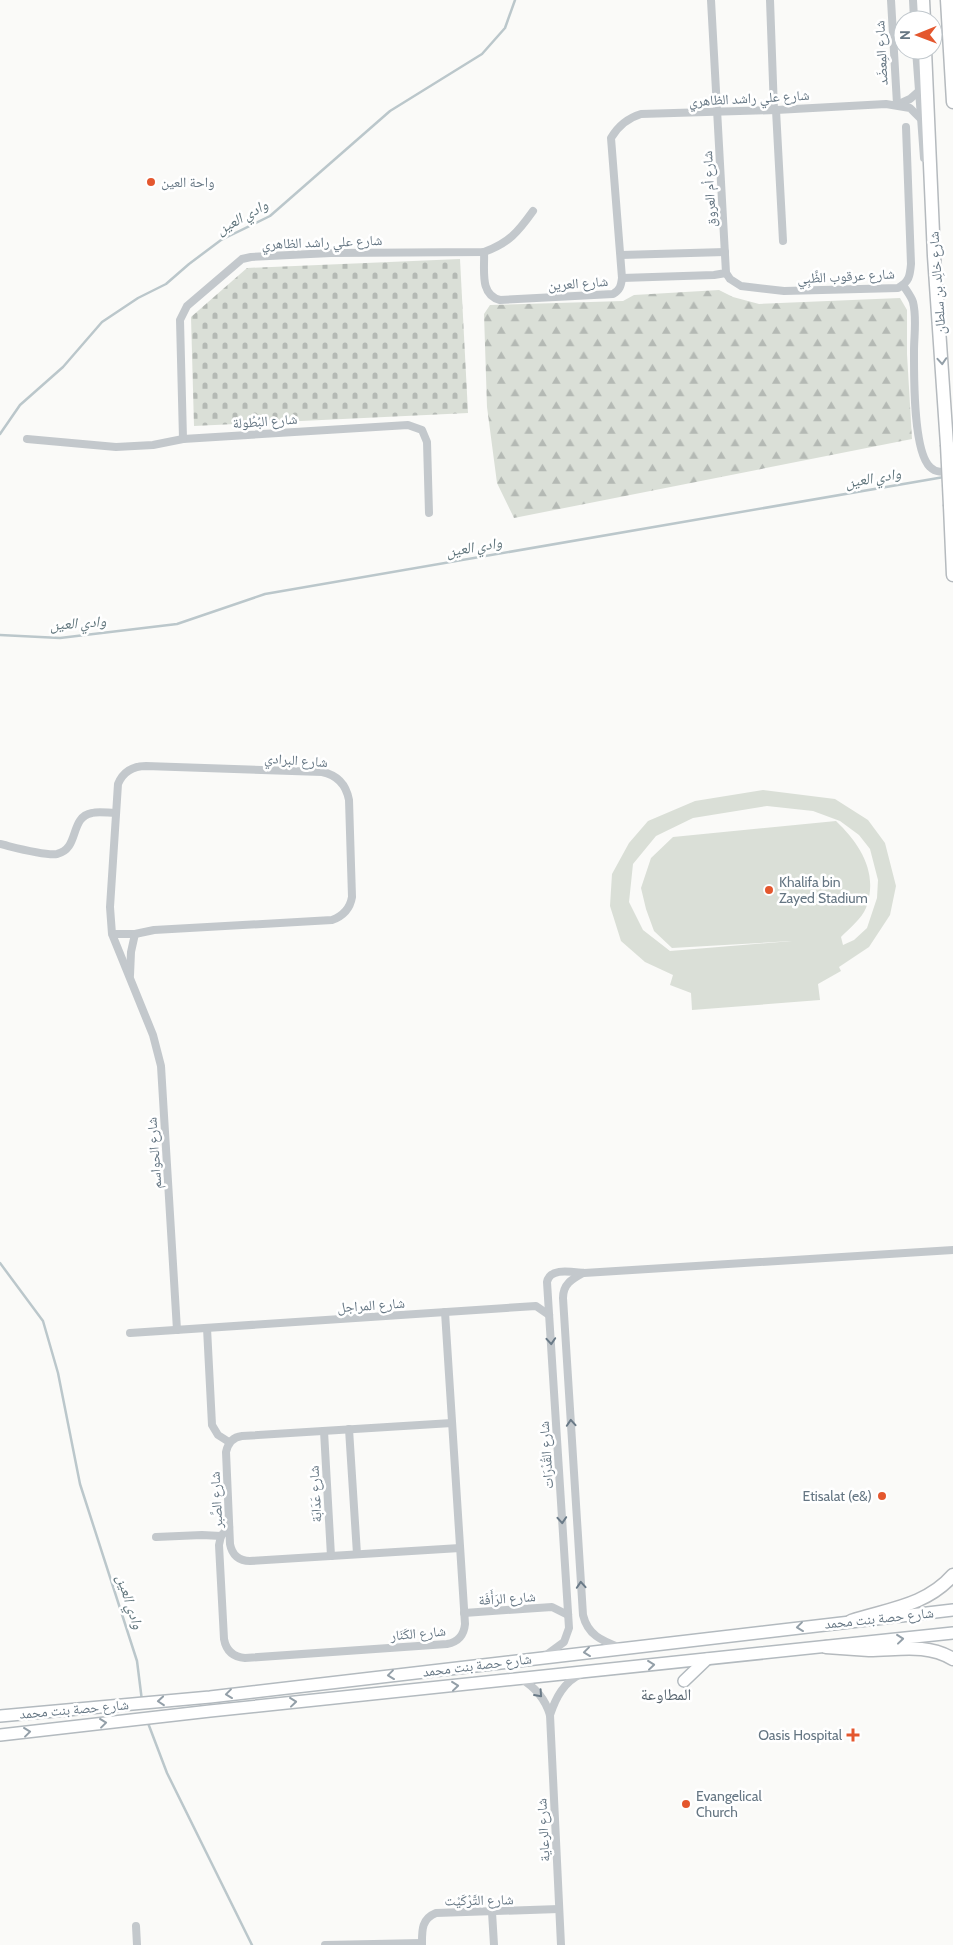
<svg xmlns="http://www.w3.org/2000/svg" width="953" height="1945" viewBox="0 0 953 1945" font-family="Cabin,'Noto Naskh Arabic',sans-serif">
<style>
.forest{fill:url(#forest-firs)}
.cemetery{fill:url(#cemetery-stones)}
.pitch{fill:#dadfd7;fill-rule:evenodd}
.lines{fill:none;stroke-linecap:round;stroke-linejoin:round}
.stream{stroke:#bbc7cb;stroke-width:2.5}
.secondary-casing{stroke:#b3babf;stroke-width:14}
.primary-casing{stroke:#b5babe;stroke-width:15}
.minor{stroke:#c3c8cc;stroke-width:8}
.secondary{stroke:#fff;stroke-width:11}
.primary{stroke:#fff;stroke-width:12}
.primary-bridge-casing{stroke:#b5babe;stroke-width:15;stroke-linecap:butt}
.primary-bridge{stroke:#fff;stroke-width:12}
.oneway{stroke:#939fa8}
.oneway2{stroke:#6a7a87}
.poi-dot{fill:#e4572e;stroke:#fff;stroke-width:2}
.labels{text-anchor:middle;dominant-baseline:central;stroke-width:5;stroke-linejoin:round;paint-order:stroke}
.street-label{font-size:14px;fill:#657683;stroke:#fff}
.poi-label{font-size:14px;fill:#657683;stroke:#fff;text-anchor:start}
.water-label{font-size:15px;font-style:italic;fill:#60757c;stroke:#fff}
.quarter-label{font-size:16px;fill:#57646e;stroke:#fff}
</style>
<defs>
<pattern id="forest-firs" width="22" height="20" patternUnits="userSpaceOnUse" patternTransform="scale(1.25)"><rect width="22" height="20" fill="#dadfd7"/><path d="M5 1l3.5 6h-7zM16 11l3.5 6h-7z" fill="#b4b9b4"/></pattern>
<pattern id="cemetery-stones" width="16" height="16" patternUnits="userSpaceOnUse" patternTransform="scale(1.25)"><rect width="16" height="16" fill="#dadfd7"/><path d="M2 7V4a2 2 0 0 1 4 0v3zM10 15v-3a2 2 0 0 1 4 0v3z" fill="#b4b9b4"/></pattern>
</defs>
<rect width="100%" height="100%" fill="#fafaf8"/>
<path class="forest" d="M 719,290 L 733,297 L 759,304 L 900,298 L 907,310 L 907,354 L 912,439 L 514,518 L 497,483 L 487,407 L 484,314 L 490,305 L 623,301 L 634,295 Z"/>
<path class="cemetery" d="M 460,259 L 468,413 L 194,426 L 191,317 L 247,268 Z"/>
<path class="pitch" d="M 763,790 L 835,799 L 868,820 L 885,843 L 896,886 L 890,915 L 869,947 L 839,967 L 841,971 L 818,984 L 820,1000 L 692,1010 L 691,993 L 670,985 L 673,975 L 645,962 L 621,941 L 610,906 L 612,874 L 629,843 L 648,821 L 695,801 ZM 767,806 L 813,811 L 840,821 L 859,835 L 870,849 L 878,880 L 877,898 L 867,928 L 854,940 L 843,945 L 841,937 C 849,929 862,918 866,908 C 879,873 860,844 836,821 L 673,837 L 651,858 L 641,888 L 646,909 L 654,931 L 672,948 L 792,941 L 670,951 L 643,930 L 629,902 L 633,864 L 656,836 L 693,818 Z"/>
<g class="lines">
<g class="stream">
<path d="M 0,434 L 20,405 L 63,367 L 102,322 L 138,298 L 166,284 L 189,264 L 221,240 L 270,216 L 390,111 L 482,54 L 505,28 L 515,0"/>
<path d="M 0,635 L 60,638 L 177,624 L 265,594 L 944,477"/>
<path d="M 0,1263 L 43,1321 L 58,1373 L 80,1484 L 137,1661 L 142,1701"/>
<path d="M 148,1723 L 167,1773 L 252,1945"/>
</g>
<g class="secondary-casing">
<g id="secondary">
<path d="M 684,1681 L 707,1659"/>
<path d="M 0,1716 L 210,1697 L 953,1610"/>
<path d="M 0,1735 L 210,1711 L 953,1633"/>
</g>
</g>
<g class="primary-casing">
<g id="primary">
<path d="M 923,0 L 924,20"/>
<path d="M 947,0 L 953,102"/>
<path d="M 925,50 L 934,256 L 947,445"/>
<path d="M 950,506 L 953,575"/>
<path d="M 851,1621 C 887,1609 926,1606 953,1575"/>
<path d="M 826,1647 C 840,1648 855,1649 869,1650 C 898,1650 926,1643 953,1659"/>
</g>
</g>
<g class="minor">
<path d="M 770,0 L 774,110"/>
<path d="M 891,0 L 897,104"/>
<path d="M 913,0 L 914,20"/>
<path d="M 916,50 L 924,158"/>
<path d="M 899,104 L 910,99 L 918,92"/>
<path d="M 776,110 L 783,241"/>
<path d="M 484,252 C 485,269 479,295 500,300 L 613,294 C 620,290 621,286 622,278 L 611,138 C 618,126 628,118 641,114 L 776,110 L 886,104 L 910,108 L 920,118"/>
<path d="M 621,255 L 725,252"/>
<path d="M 726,273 L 730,279 L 741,286 L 784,291 L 898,288 C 909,282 910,276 911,264 L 906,127"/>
<path d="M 622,278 L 714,275 L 726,273 L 711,0"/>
<path d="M 903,285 C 906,290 911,296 913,302 C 917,318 914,335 914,351 C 914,375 913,451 930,467 C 936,473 943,472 951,471"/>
<path d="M 27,439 L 116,447 L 153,445 L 183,439 L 408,425 L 422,430 L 427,442 L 429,513"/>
<path d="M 183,439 L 180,320 L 187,306 L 242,259 L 251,257 L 331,253 L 484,252 C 509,243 518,232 533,211"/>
<path d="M 0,844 C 13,847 45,856 57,854 C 80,849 69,817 92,813 C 99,811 108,813 115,813"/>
<path d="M 112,934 L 135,934 L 154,930 L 332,920 C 343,916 350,909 352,897 L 349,800 C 346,784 337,775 322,772 L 146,766 C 133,766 123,772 118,784 L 110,907 L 112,934 L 153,1035 L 161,1066 L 177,1330"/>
<path d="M 130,975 L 131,952 L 135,934"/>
<path d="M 583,1273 C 572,1279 563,1284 563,1298 L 583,1615 C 588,1636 603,1641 621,1648"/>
<path d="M 207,1328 L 212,1425 L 218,1435 L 229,1442"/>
<path d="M 130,1333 L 536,1306 L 549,1315"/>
<path d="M 452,1423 L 242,1436 C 233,1437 228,1443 226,1452 L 230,1544 C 232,1555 239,1561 250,1561 L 460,1548"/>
<path d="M 349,1429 L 357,1554"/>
<path d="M 324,1431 L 331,1556"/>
<path d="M 229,1527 L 221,1536 L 219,1545 L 224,1639 C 226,1650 233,1657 245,1658 L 447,1644 C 458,1642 464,1635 465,1624 L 445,1312"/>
<path d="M 156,1537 L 202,1535 L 221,1536"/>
<path d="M 464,1613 L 552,1607 L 568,1615"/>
<path d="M 545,1656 L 564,1642 L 569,1628 L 547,1282 C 550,1267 572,1272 584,1273 L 953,1250"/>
<path d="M 520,1678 C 535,1687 545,1698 550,1715 L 561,1945"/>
<path d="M 550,1715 C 556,1697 564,1682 581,1674"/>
<path d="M 492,1912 L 494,1945"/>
<path d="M 136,1926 L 137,1945"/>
<path d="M 325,1945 L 422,1943"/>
<path d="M 422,1945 C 422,1931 421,1919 436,1913 L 559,1909"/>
</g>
<use href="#secondary" class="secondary"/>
<use href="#primary" class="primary"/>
<g class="primary-bridge-casing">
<path id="primary-bridge" d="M 947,445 L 950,506"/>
</g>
<use href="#primary-bridge" class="primary-bridge"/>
</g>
<defs><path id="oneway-chevron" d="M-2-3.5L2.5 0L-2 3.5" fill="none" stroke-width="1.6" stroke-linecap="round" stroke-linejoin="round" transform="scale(1.25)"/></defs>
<g class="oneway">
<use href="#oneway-chevron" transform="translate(942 361) rotate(86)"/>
<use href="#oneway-chevron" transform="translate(800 1627) rotate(173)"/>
<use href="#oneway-chevron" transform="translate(900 1639) rotate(-6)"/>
<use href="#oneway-chevron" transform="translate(587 1652) rotate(173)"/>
<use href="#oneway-chevron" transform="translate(651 1665) rotate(-6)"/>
<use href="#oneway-chevron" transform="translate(391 1675) rotate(173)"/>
<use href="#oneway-chevron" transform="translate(455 1686) rotate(-6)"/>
<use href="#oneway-chevron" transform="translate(229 1694) rotate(173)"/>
<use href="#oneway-chevron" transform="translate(161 1701) rotate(175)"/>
<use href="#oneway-chevron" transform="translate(293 1702) rotate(-6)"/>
<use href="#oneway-chevron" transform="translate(103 1723) rotate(-7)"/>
<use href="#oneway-chevron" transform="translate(27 1732) rotate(-7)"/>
</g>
<g class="oneway2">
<use href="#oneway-chevron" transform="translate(551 1341) rotate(86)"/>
<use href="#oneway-chevron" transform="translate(571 1423) rotate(-94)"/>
<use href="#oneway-chevron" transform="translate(562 1520) rotate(86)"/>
<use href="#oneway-chevron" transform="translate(581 1585) rotate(-94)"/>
<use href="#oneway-chevron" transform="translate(539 1694) rotate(48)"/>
</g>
<g class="poi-dot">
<circle cx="151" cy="182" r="5"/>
<circle cx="769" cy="890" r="5"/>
<circle cx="882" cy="1496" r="5"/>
<path d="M850.5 1727.5h5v5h5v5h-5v5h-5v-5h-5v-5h5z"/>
<circle cx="686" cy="1804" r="5"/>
</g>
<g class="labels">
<g class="street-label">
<text transform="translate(881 53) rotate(-93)">شارع المِعضَد</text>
<text transform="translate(749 98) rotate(-3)">شارع علي راشد الظاهري</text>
<text transform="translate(709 189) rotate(-93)">شارع أم العروق</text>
<text transform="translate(322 242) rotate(-2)">شارع علي راشد الظاهري</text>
<text transform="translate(846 276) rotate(-3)">شارع عرقوب الظَّبِي</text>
<text transform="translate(578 283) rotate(-4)">شارع العرين</text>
<text transform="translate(937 283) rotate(-94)">شارع خالِد بن سلطان</text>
<text transform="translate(265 421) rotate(-4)">شارع البُطُولة</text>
<text transform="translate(296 760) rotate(4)">شارع البرادي</text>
<text transform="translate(154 1153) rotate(-94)">شارع الحواسم</text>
<text transform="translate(371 1305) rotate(-4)">شارع المراجل</text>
<text transform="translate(546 1455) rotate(-94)">شارع القُدْرَات</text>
<text transform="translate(315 1494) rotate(-93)">شارع عَدَابَة</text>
<text transform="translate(216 1500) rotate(-93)">شارع الصَّبر</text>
<text transform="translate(507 1598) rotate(-4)">شارع الرَأَفَة</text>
<text transform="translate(879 1618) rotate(-6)">شارع حصة بنت محمد</text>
<text transform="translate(418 1633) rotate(-5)">شارع الكَنَار</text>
<text transform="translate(477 1665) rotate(-7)">شارع حصة بنت محمد</text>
<text transform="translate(74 1709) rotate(-5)">شارع حصة بنت محمد</text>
<text transform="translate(543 1830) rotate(-93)">شارع الرعاية</text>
<text transform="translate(479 1900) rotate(-1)">شارع التَّرْكَيْت</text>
</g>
<g class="poi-label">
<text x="161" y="182">واحة العين</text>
<text x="779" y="882">Khalifa bin<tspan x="779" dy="16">Zayed Stadium</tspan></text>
<text x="872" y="1496" text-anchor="end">Etisalat (e&amp;)</text>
<text x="842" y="1735" text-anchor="end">Oasis Hospital</text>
<text x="696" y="1796">Evangelical<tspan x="696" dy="16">Church</tspan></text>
</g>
<g class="water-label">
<text transform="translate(242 217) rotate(-29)">وادي العين</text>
<text transform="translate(873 478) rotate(-10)">وادي العين</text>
<text transform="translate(474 547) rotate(-10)">وادي العين</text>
<text transform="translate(78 623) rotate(-4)">وادي العين</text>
<text transform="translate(130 1602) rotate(72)">وادي العين</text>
</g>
<g class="quarter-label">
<text x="666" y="1694">المطاوعة</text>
</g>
</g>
<g transform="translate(918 35) rotate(269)"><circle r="24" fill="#ffffff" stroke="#c1c8cd"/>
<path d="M0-4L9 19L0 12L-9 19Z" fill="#e4572e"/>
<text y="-8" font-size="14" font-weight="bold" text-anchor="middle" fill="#657683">N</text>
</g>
</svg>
